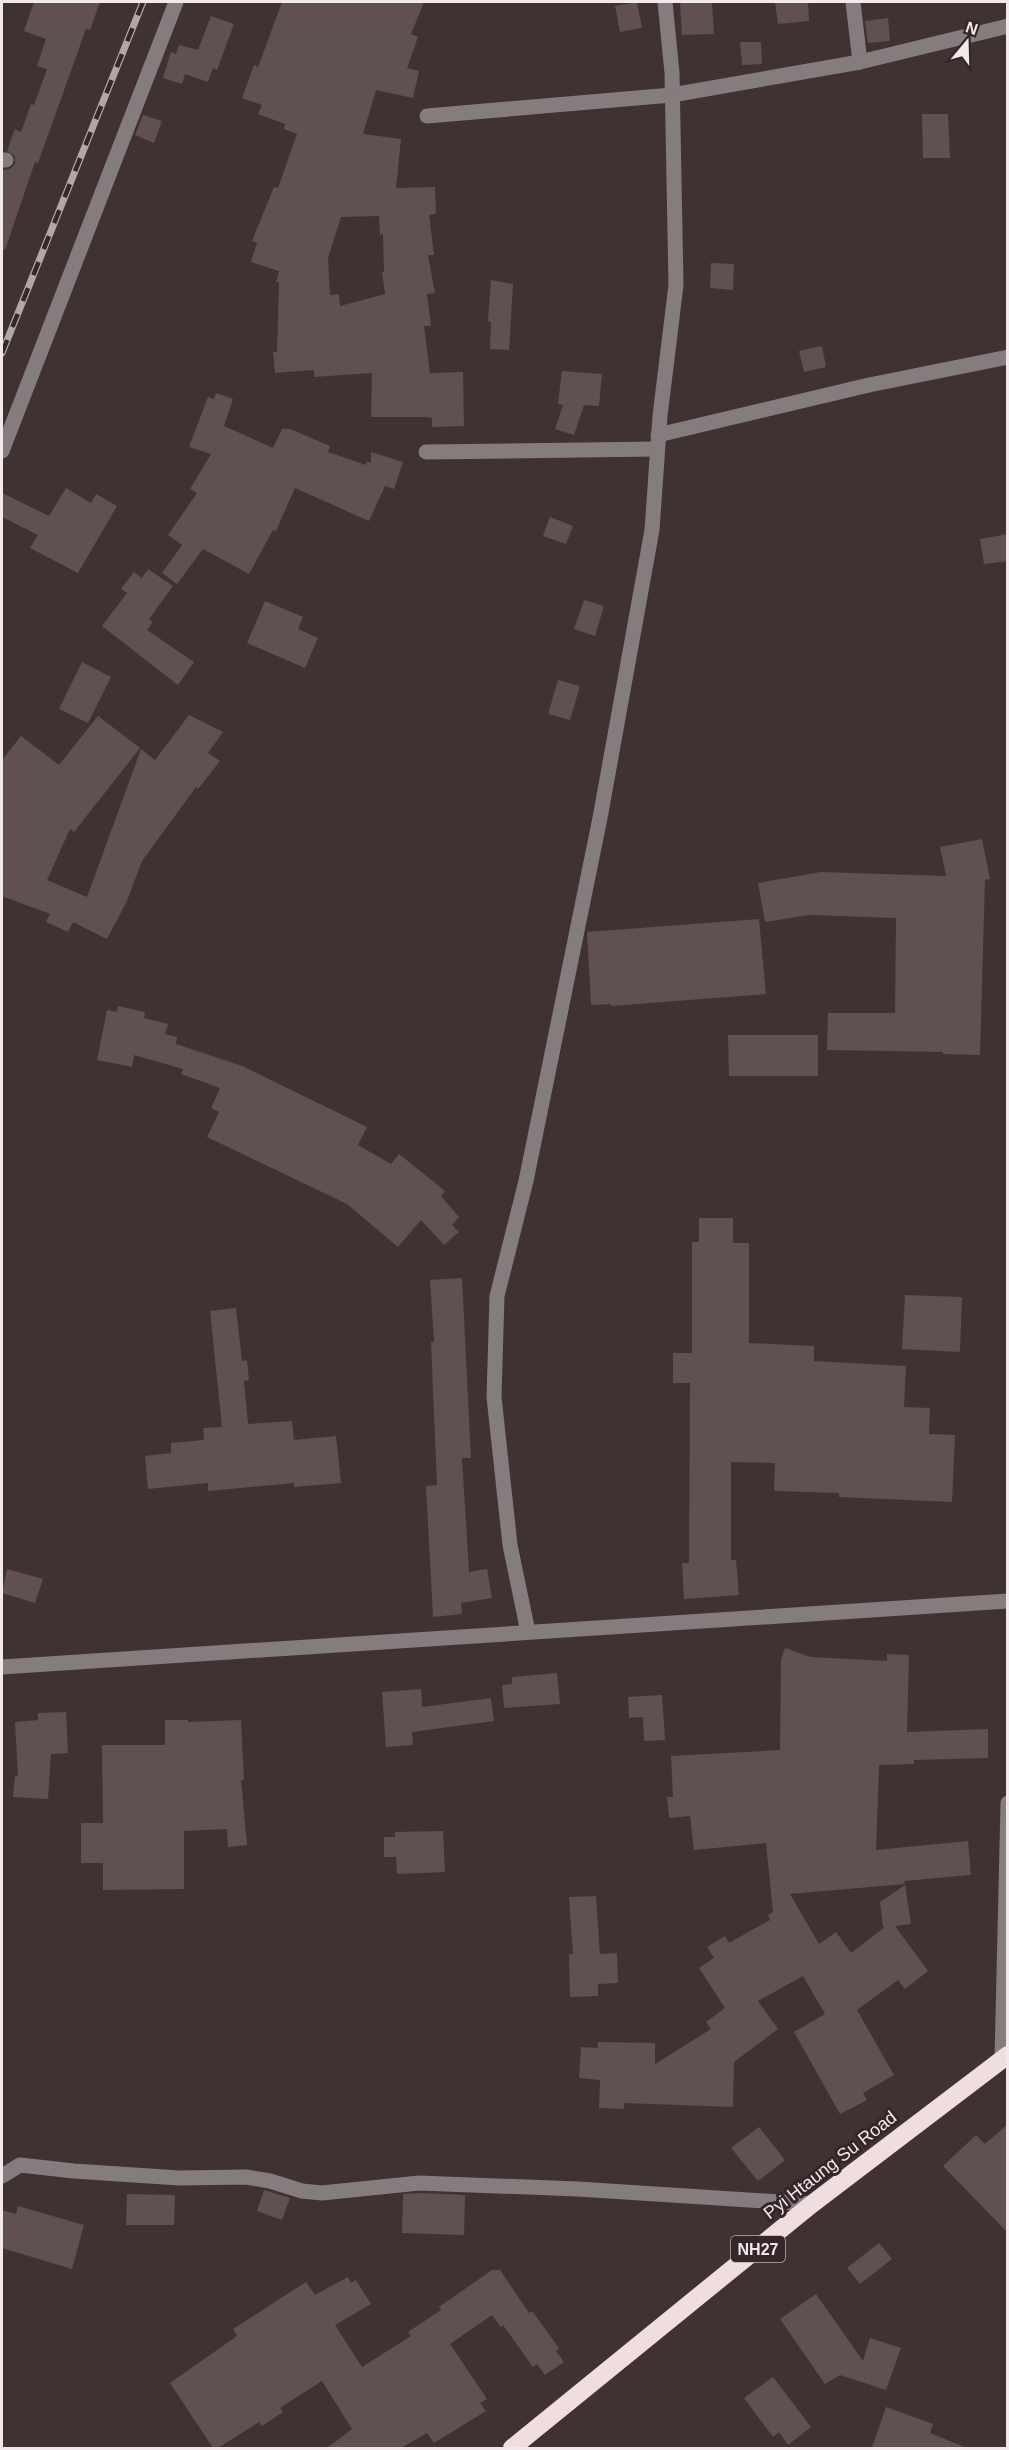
<svg xmlns="http://www.w3.org/2000/svg" width="1009" height="2450" viewBox="0 0 1009 2450" font-family="Helvetica,sans-serif">
<style>
.building{fill:#605052;fill-rule:evenodd}
.lines{fill:none;stroke-linecap:round;stroke-linejoin:round}
.minor{stroke:#847c7d;stroke-width:15}
.highway{stroke:#f0dde0;stroke-width:18}
.rail-casing{stroke:#b2a7a8;stroke-width:7}
.rail{stroke:#352729;stroke-width:4.5;stroke-dasharray:14;stroke-linecap:butt}
.labels{text-anchor:middle;dominant-baseline:central;stroke-width:6;stroke-linejoin:round;paint-order:stroke}
.shield{fill:#352729;stroke:#b9afb0;stroke-width:1.5}
.shield-label{font-size:16px;font-weight:bold;fill:#f2e9ea}
.street-label{font-size:18px;fill:#f2e9ea;stroke:#352729}
</style>
<rect width="100%" height="100%" fill="#403133"/>
<g class="building">
<path d="M 34,2 L 100,2 L 90,30 L 86,29 L 38,163 L 35,162 L 5,250 L 2,249 L 2,170 L 10,169 L 15,164 L 15,156 L 7,151 L 15,129 L 21,132 L 31,104 L 34,105 L 47,69 L 37,66 L 46,39 L 24,31 Z"/>
<path d="M 282,2 L 424,2 L 411,34 L 418,37 L 407,68 L 419,71 L 413,98 L 376,90 L 363,134 L 401,139 L 396,188 L 435,187 L 436,214 L 429,215 L 434,255 L 428,255 L 435,293 L 427,294 L 431,326 L 424,326 L 430,373 L 463,372 L 464,426 L 432,427 L 432,418 L 426,417 L 371,417 L 372,373 L 314,377 L 314,370 L 275,373 L 273,352 L 277,352 L 279,282 L 276,282 L 279,271 L 251,262 L 257,243 L 252,241 L 274,187 L 278,188 L 297,134 L 284,129 L 285,124 L 258,114 L 262,105 L 242,98 L 254,65 L 258,67 ZM 379,216 L 380,235 L 383,234 L 384,272 L 382,272 L 385,294 L 340,306 L 339,294 L 330,295 L 328,258 L 341,217 Z"/>
<path d="M 637,2 L 642,28 L 620,32 L 615,6 Z"/>
<path d="M 680,2 L 712,2 L 714,34 L 682,35 Z"/>
<path d="M 775,2 L 808,2 L 809,21 L 778,24 Z"/>
<path d="M 211,16 L 234,24 L 217,70 L 213,68 L 208,82 L 185,74 L 182,84 L 163,78 L 171,52 L 176,54 L 179,45 L 198,50 Z"/>
<path d="M 888,18 L 890,41 L 868,43 L 865,21 Z"/>
<path d="M 740,42 L 761,42 L 762,64 L 742,65 Z"/>
<path d="M 922,114 L 948,114 L 950,158 L 923,158 Z"/>
<path d="M 143,115 L 162,121 L 154,143 L 135,135 Z"/>
<path d="M 711,263 L 734,264 L 733,290 L 710,288 Z"/>
<path d="M 491,280 L 513,284 L 509,350 L 490,349 L 491,322 L 488,321 Z"/>
<path d="M 822,346 L 826,367 L 804,372 L 799,351 Z"/>
<path d="M 562,371 L 602,374 L 599,406 L 584,405 L 574,435 L 555,429 L 563,405 L 558,404 Z"/>
<path d="M 216,393 L 233,399 L 224,426 L 273,448 L 282,429 L 290,429 L 330,446 L 328,452 L 366,465 L 367,461 L 371,463 L 371,452 L 403,462 L 394,489 L 385,486 L 369,521 L 295,488 L 276,531 L 273,530 L 249,574 L 203,549 L 177,584 L 162,573 L 182,545 L 168,535 L 197,493 L 190,489 L 211,454 L 189,447 L 208,397 L 214,399 Z"/>
<path d="M 66,488 L 91,503 L 96,494 L 117,506 L 78,573 L 30,548 L 38,535 L 2,517 L 2,493 L 49,516 Z"/>
<path d="M 550,517 L 573,526 L 566,544 L 543,536 Z"/>
<path d="M 1008,534 L 1008,561 L 984,564 L 980,539 Z"/>
<path d="M 148,569 L 173,586 L 149,619 L 153,622 L 147,630 L 194,662 L 178,685 L 102,626 L 127,593 L 121,589 L 134,572 L 142,578 Z"/>
<path d="M 584,600 L 604,606 L 595,636 L 574,629 Z"/>
<path d="M 265,601 L 303,617 L 298,629 L 318,638 L 305,668 L 247,643 Z"/>
<path d="M 82,662 L 111,677 L 88,723 L 59,709 Z"/>
<path d="M 558,680 L 580,686 L 570,720 L 548,714 Z"/>
<path d="M 189,715 L 223,732 L 208,753 L 220,761 L 198,789 L 196,787 L 142,861 L 127,901 L 107,939 L 73,922 L 68,932 L 46,922 L 50,914 L 2,896 L 2,760 L 21,736 L 59,765 L 98,716 L 140,748 L 74,832 L 70,829 L 47,880 L 87,897 L 141,749 L 155,760 Z"/>
<path d="M 982,839 L 990,879 L 985,880 L 980,1055 L 943,1054 L 943,1052 L 827,1050 L 828,1013 L 895,1013 L 896,918 L 809,915 L 765,922 L 758,883 L 821,872 L 946,876 L 940,847 Z"/>
<path d="M 759,919 L 766,994 L 611,1006 L 611,1004 L 591,1005 L 587,932 Z"/>
<path d="M 118,1006 L 145,1012 L 144,1018 L 168,1024 L 165,1034 L 177,1037 L 176,1044 L 242,1066 L 367,1127 L 358,1145 L 391,1164 L 399,1154 L 445,1191 L 441,1196 L 459,1217 L 452,1225 L 459,1232 L 444,1245 L 421,1220 L 398,1247 L 347,1204 L 207,1137 L 219,1112 L 211,1108 L 220,1088 L 181,1074 L 183,1069 L 134,1055 L 132,1067 L 97,1060 L 107,1010 L 117,1012 Z"/>
<path d="M 728,1035 L 818,1035 L 818,1076 L 729,1076 Z"/>
<path d="M 699,1218 L 733,1218 L 733,1243 L 749,1243 L 749,1343 L 814,1346 L 814,1361 L 906,1366 L 904,1407 L 930,1408 L 929,1434 L 955,1435 L 952,1502 L 839,1497 L 839,1493 L 774,1491 L 775,1463 L 731,1462 L 731,1560 L 736,1560 L 739,1595 L 684,1599 L 682,1563 L 689,1563 L 690,1383 L 673,1383 L 673,1353 L 692,1353 L 692,1242 L 699,1242 Z"/>
<path d="M 462,1278 L 471,1458 L 462,1458 L 469,1572 L 487,1569 L 492,1598 L 461,1603 L 462,1614 L 433,1617 L 426,1486 L 437,1485 L 431,1342 L 434,1342 L 430,1280 Z"/>
<path d="M 905,1295 L 962,1297 L 960,1352 L 902,1349 Z"/>
<path d="M 236,1308 L 242,1361 L 247,1360 L 249,1380 L 244,1381 L 248,1424 L 292,1421 L 294,1440 L 336,1436 L 341,1483 L 294,1487 L 294,1483 L 208,1491 L 208,1483 L 148,1489 L 145,1456 L 171,1453 L 171,1443 L 204,1440 L 203,1428 L 222,1427 L 210,1311 Z"/>
<path d="M 7,1569 L 43,1579 L 35,1603 L 2,1593 Z"/>
<path d="M 785,1648 L 811,1657 L 887,1661 L 887,1654 L 909,1655 L 907,1732 L 988,1729 L 988,1758 L 914,1760 L 914,1764 L 879,1765 L 876,1850 L 968,1841 L 971,1875 L 904,1881 L 905,1884 L 790,1894 L 819,1944 L 836,1932 L 851,1953 L 885,1927 L 883,1927 L 880,1902 L 905,1885 L 911,1924 L 895,1926 L 928,1971 L 905,1989 L 898,1980 L 857,2010 L 894,2075 L 863,2093 L 867,2100 L 840,2114 L 794,2032 L 825,2014 L 803,1976 L 758,2001 L 778,2029 L 734,2062 L 733,2107 L 624,2103 L 624,2109 L 599,2108 L 600,2080 L 579,2078 L 581,2047 L 598,2048 L 598,2042 L 655,2043 L 655,2064 L 711,2029 L 706,2022 L 725,2008 L 699,1968 L 714,1958 L 707,1947 L 725,1936 L 729,1943 L 770,1920 L 768,1915 L 773,1912 L 766,1843 L 694,1850 L 690,1816 L 669,1818 L 667,1797 L 673,1797 L 671,1756 L 780,1750 L 781,1660 Z"/>
<path d="M 557,1673 L 560,1704 L 504,1708 L 502,1685 L 512,1684 L 512,1677 Z"/>
<path d="M 421,1689 L 422,1707 L 491,1698 L 494,1721 L 412,1732 L 413,1745 L 386,1747 L 382,1692 Z"/>
<path d="M 662,1695 L 665,1740 L 644,1741 L 643,1717 L 629,1718 L 628,1697 Z"/>
<path d="M 66,1712 L 68,1753 L 51,1754 L 48,1799 L 13,1797 L 15,1776 L 18,1776 L 15,1722 L 38,1720 L 38,1713 Z"/>
<path d="M 165,1720 L 188,1720 L 188,1722 L 241,1720 L 244,1780 L 241,1780 L 247,1845 L 228,1847 L 227,1829 L 184,1831 L 184,1889 L 103,1890 L 103,1863 L 81,1863 L 81,1823 L 103,1823 L 102,1745 L 165,1745 Z"/>
<path d="M 443,1831 L 445,1872 L 397,1874 L 396,1857 L 384,1857 L 384,1837 L 395,1837 L 395,1832 Z"/>
<path d="M 596,1896 L 600,1954 L 617,1953 L 618,1983 L 598,1984 L 598,1996 L 570,1997 L 569,1954 L 573,1954 L 569,1897 Z"/>
<path d="M 1008,2124 L 1008,2233 L 943,2166 L 976,2135 L 985,2144 Z"/>
<path d="M 759,2127 L 785,2160 L 758,2181 L 731,2148 Z"/>
<path d="M 264,2190 L 290,2198 L 282,2220 L 257,2211 Z"/>
<path d="M 419,2193 L 465,2195 L 464,2235 L 402,2233 L 403,2194 Z"/>
<path d="M 127,2194 L 175,2195 L 174,2225 L 126,2225 Z"/>
<path d="M 18,2206 L 84,2225 L 72,2269 L 2,2248 L 2,2210 L 16,2214 Z"/>
<path d="M 879,2243 L 892,2259 L 860,2284 L 847,2268 Z"/>
<path d="M 492,2270 L 500,2270 L 529,2313 L 532,2311 L 559,2348 L 556,2351 L 564,2362 L 545,2375 L 537,2364 L 533,2367 L 503,2325 L 501,2327 L 492,2315 L 450,2344 L 487,2399 L 480,2403 L 486,2411 L 434,2443 L 427,2433 L 401,2448 L 327,2448 L 352,2429 L 322,2381 L 280,2408 L 283,2412 L 262,2426 L 259,2422 L 218,2448 L 213,2448 L 170,2383 L 237,2336 L 233,2329 L 306,2282 L 315,2295 L 348,2277 L 351,2283 L 356,2280 L 371,2304 L 335,2325 L 362,2367 L 411,2336 L 408,2332 L 441,2310 L 439,2307 Z"/>
<path d="M 816,2294 L 863,2361 L 870,2338 L 901,2348 L 886,2390 L 840,2375 L 825,2384 L 780,2319 Z"/>
<path d="M 773,2377 L 811,2427 L 788,2445 L 779,2432 L 773,2437 L 744,2398 Z"/>
<path d="M 886,2407 L 933,2424 L 930,2433 L 967,2448 L 872,2448 Z"/>
</g>
<g class="lines">
<g class="minor">
<path d="M 853,2 L 860,62"/>
<path d="M 427,116 L 672,95 L 860,62 L 1008,26"/>
<path d="M 2,160 L 6,160"/>
<path d="M 658,435 L 869,385 L 1008,357"/>
<path d="M 2,451 L 176,2"/>
<path d="M 426,452 L 657,449"/>
<path d="M 528,1632 L 510,1545 L 494,1397 L 497,1296 L 526,1181 L 600,818 L 652,530 L 660,416 L 676,285 L 672,73 L 665,2"/>
<path d="M 2,1667 L 1008,1601"/>
<path d="M 1002,2059 L 1008,1803"/>
<path d="M 2,2176 L 20,2165 L 74,2171 L 179,2178 L 246,2177 L 270,2181 L 302,2191 L 322,2193 L 419,2183 L 578,2189 L 812,2204"/>
</g>
<path class="highway" d="M 512,2448 L 812,2204 L 1008,2055"/>
<g class="rail-casing">
<path id="rail" d="M 2,353 L 143,2"/>
</g>
<use href="#rail" class="rail"/>
</g>
<g class="labels">
<rect class="shield" x="731" y="2236" width="54" height="26" rx="4.5"/>
<g class="shield-label">
<text x="758" y="2249">NH27</text>
</g>
<g class="street-label">
<text transform="translate(830 2165) rotate(-38)">Pyi Htaung Su Road</text>
</g>
</g>
<rect width="1009" height="2450" fill="none" stroke="#f2e9ea" stroke-width="6"/>
<g transform="translate(967 42) rotate(19)" stroke="#352729" stroke-width="4.5" paint-order="stroke">
<path d="M0-4.5L10 22L0 15L-10 22Z" fill="#f2e9ea"/>
<text y="-9" font-size="16" font-weight="bold" text-anchor="middle" fill="#f2e9ea">N</text>
</g>
</svg>
